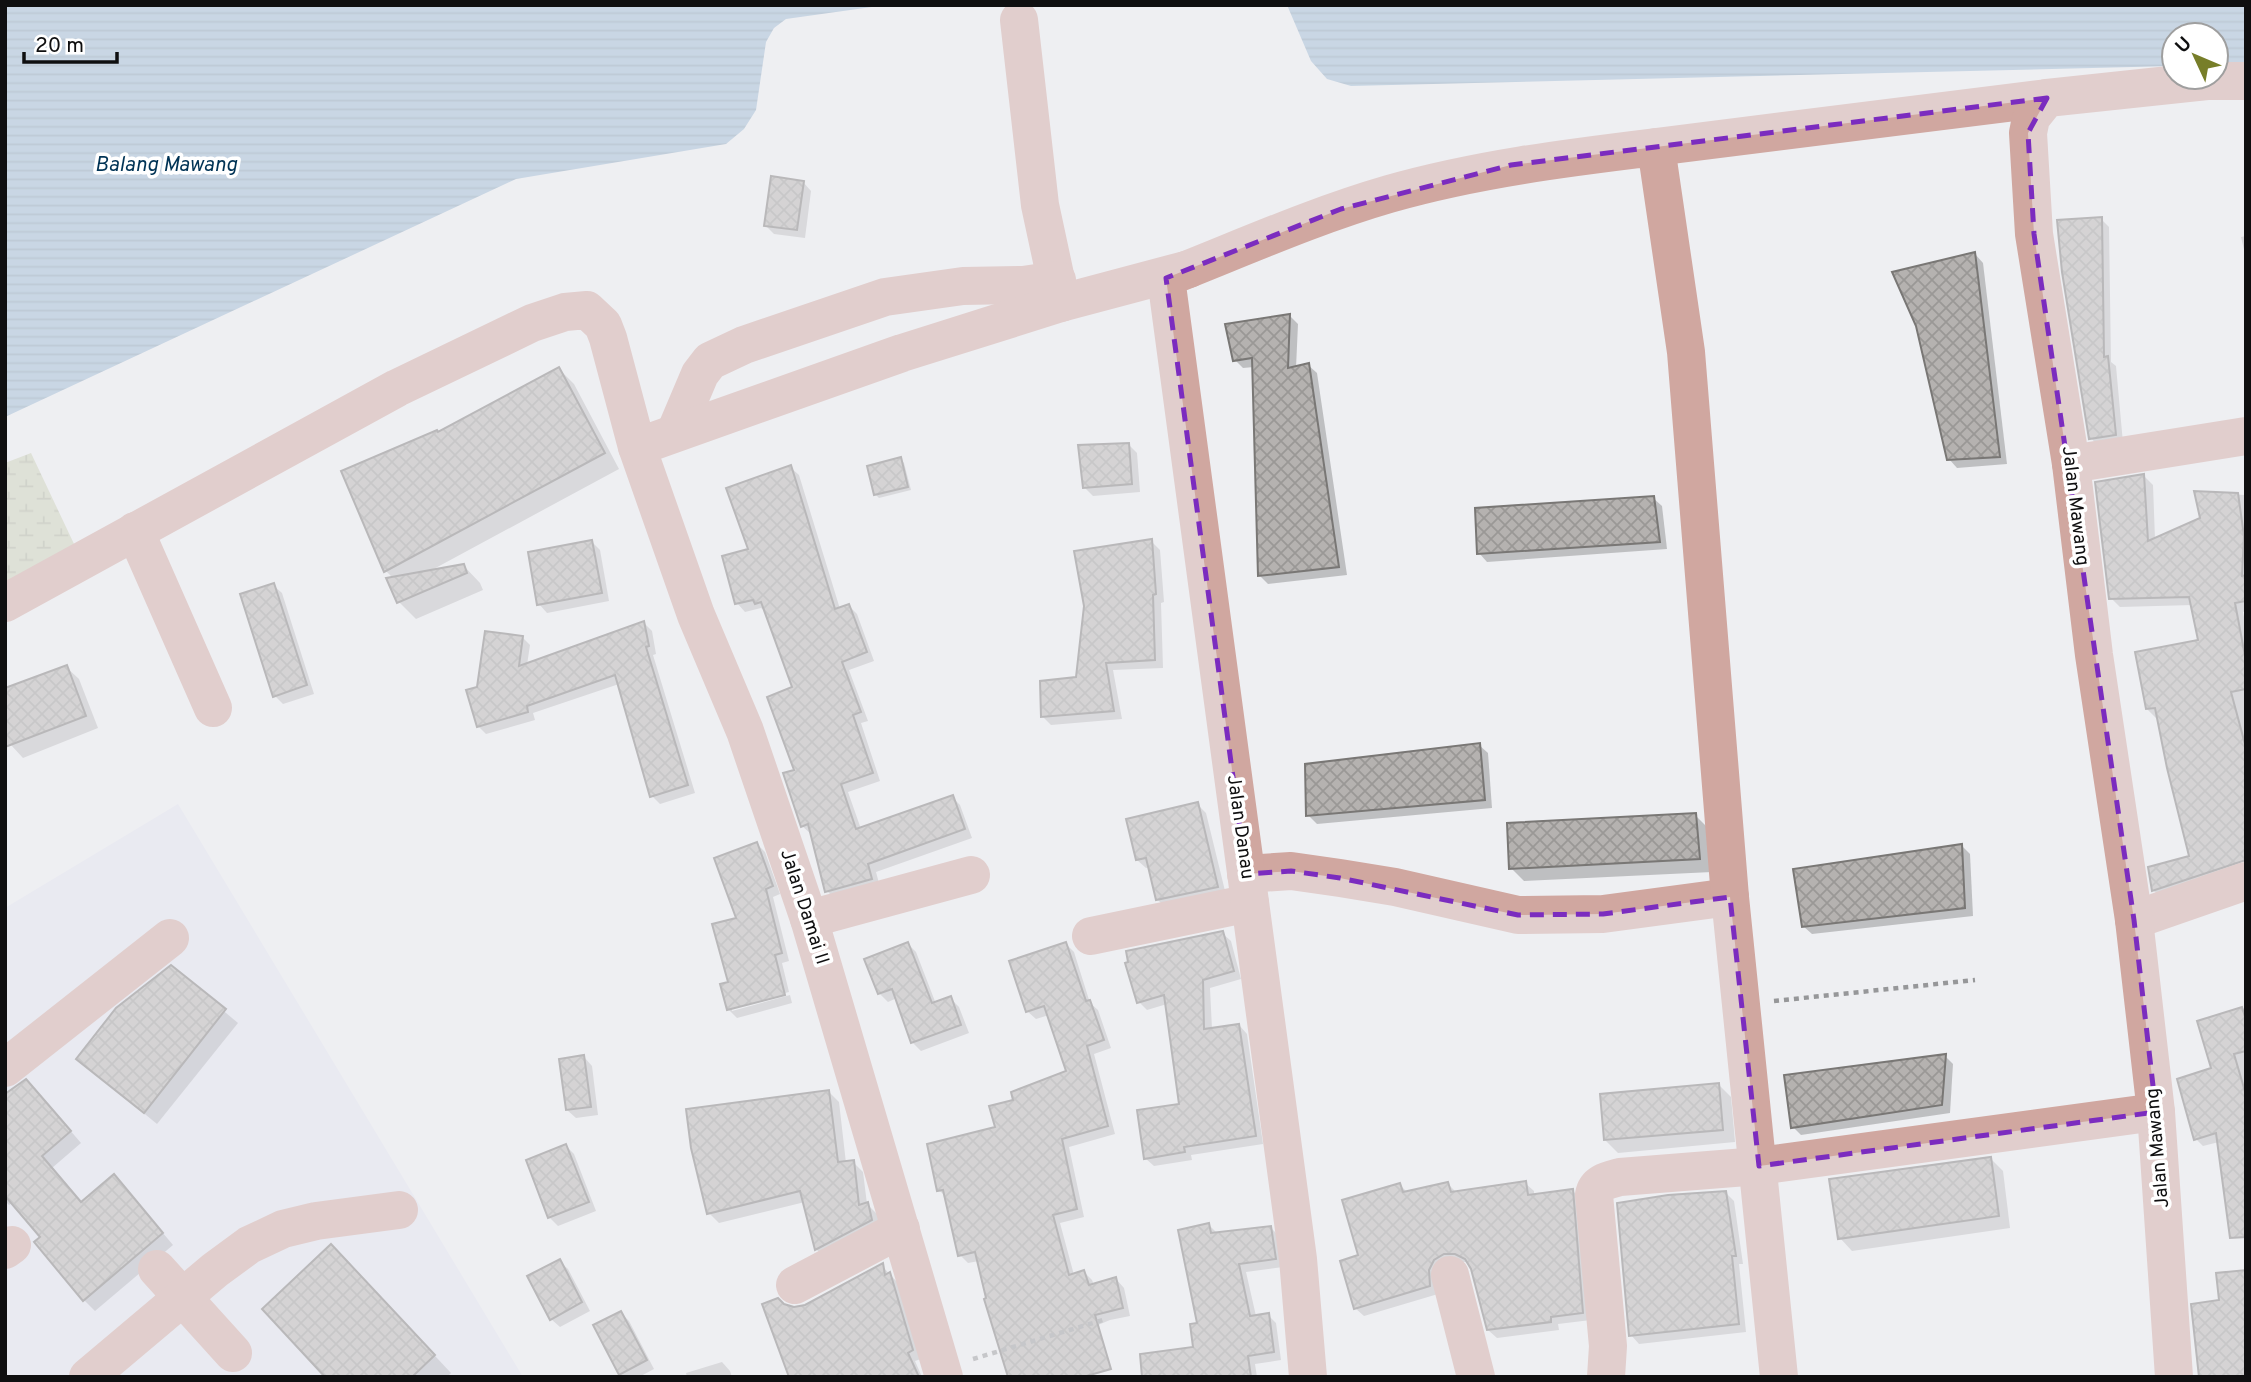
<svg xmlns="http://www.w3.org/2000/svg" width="2251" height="1382" viewBox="0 0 2251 1382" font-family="Overpass,sans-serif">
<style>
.built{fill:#e2e4ef}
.wetland{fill:url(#wetland-marsh)}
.water{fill:url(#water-rules)}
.shadow{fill:#0003}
.building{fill:url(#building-cross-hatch);stroke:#797775;stroke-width:2}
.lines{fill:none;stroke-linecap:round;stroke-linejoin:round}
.path{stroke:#969799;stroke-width:4.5;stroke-dasharray:5 5;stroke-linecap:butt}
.minor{stroke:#d0a7a0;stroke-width:38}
.marked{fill:none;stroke:#7b2cbf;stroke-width:5;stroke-dasharray:14 9;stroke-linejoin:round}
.labels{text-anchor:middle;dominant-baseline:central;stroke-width:7;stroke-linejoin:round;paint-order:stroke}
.street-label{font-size:19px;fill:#0f0f10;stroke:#fff}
.water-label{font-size:21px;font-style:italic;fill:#035;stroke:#fff}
</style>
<defs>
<pattern id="wetland-marsh" width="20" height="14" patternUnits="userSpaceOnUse" patternTransform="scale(1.75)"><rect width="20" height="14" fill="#cad0b6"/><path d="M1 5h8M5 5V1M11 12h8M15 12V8" fill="none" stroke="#acb19b"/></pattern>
<pattern id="water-rules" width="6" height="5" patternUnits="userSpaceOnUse" patternTransform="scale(1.75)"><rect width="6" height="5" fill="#9bb9d3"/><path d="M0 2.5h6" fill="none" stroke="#849eb4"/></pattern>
<pattern id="building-cross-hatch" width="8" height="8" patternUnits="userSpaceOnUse" patternTransform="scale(1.75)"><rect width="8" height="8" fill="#b5b2b0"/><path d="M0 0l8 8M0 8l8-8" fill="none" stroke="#9a9896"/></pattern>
</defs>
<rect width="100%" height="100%" fill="#eeeff2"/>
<path class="built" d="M 178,804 L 523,1377 L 5,1377 L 5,908 Z"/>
<path class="wetland" d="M 31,453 L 75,546 L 5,584 L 5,463 Z"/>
<g class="water">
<path d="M 5,5 L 886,5 L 786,19 L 774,28 L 766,42 L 756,110 L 744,129 L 726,144 L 516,179 L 5,417 Z"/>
<path d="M 1287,5 L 2246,5 L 2246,65 L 2216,65 L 2216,35 L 2174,35 L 2174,66 L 1351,86 L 1327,79 L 1311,61 Z"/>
</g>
<g class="shadow">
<path d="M 803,182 L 811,191 L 805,238 L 774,234 L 766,226 Z"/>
<path d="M 2101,219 L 2109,227 L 2111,362 L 2116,366 L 2123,443 L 2099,447 L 2091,438 Z"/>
<path d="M 2246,236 L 2246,258 L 2241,237 Z"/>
<path d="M 1975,254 L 1983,263 L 2007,464 L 1957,468 L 1949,459 Z"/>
<path d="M 1289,315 L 1298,324 L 1296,368 L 1308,365 L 1317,373 L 1347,575 L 1268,584 L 1260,576 L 1254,367 L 1243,368 L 1235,360 Z"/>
<path d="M 559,369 L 574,384 L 619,469 L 430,571 L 463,565 L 480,583 L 483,590 L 416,619 L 399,602 L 389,579 L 393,578 L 386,571 L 438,434 Z"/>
<path d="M 1128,444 L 1137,453 L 1140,492 L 1093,496 L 1084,487 Z"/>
<path d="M 900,459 L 904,463 L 911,490 L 879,498 L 876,495 Z"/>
<path d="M 790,467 L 799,475 L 840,609 L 849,606 L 857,614 L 874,661 L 849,670 L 868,721 L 861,723 L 880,781 L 848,792 L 861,829 L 952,797 L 960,805 L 972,838 L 876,872 L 880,887 L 835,899 L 827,891 L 811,834 L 802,826 L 796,771 L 794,689 L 765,611 L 761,608 L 745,612 L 737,603 L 750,551 Z"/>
<path d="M 2144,476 L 2153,485 L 2155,539 L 2202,519 L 2196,493 L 2246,495 L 2246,611 L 2243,612 L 2246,627 L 2246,843 L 2235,846 L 2242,871 L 2162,899 L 2153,890 L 2191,858 L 2159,717 L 2156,718 L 2147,709 L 2200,641 L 2193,605 L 2120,607 L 2111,598 Z"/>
<path d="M 1653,498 L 1662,506 L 1667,549 L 1487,562 L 1479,553 Z"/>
<path d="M 1151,541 L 1160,550 L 1164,602 L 1161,603 L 1163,668 L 1113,670 L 1122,719 L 1051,725 L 1043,717 L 1078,679 Z"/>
<path d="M 592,542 L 600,550 L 609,601 L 547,613 L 539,604 Z"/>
<path d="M 273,585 L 282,593 L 314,694 L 283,704 L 275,696 Z"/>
<path d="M 644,623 L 652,631 L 656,654 L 653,655 L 695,793 L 660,804 L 652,796 L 619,684 L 533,713 L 535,720 L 486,734 L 478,726 L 479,688 L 522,637 L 530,645 L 527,665 Z"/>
<path d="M 66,667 L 79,679 L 98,728 L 23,758 L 11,745 Z"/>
<path d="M 1479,745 L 1488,753 L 1492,808 L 1317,824 L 1308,815 Z"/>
<path d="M 1197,804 L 1206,813 L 1226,895 L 1166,908 L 1157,899 L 1150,867 L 1146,868 L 1137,860 Z"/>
<path d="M 1695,815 L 1708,828 L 1712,872 L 1524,881 L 1511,868 Z"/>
<path d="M 757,844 L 765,852 L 780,894 L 773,897 L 789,961 L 782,963 L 789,992 L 732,1007 L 732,1011 L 790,995 L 792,1003 L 737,1018 L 728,1009 L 730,984 L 738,919 Z"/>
<path d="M 1961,845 L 1970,854 L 1973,916 L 1812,934 L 1803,926 Z"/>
<path d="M 1222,933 L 1231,941 L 1241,979 L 1210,988 L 1212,1029 L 1239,1025 L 1247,1034 L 1263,1144 L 1191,1155 L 1192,1160 L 1154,1166 L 1145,1158 L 1181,1105 L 1167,1004 L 1147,1010 L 1139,1002 Z"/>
<path d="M 908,944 L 916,952 L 936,1004 L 951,999 L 959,1007 L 969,1033 L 921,1051 L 912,1042 L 897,998 L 888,1002 L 879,993 Z"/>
<path d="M 1066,944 L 1074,952 L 1090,1003 L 1098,1010 L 1111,1048 L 1094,1054 L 1115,1134 L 1069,1147 L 1084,1217 L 1060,1223 L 1074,1275 L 1084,1272 L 1092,1280 L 1094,1285 L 1116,1279 L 1124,1288 L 1130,1316 L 1110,1320 L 1079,1333 L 1094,1377 L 1010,1377 L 979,1261 L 968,1263 L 960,1255 L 946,1197 L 939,1190 L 997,1128 L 1016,1101 L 1069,1072 L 1049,1015 L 1036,1019 L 1027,1011 Z"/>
<path d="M 171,967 L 238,1023 L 157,1124 L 78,1059 Z"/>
<path d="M 2246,1008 L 2246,1205 L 2219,1142 L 2203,1146 L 2196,1139 L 2213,1070 L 2199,1022 Z"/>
<path d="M 1945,1056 L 1953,1064 L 1950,1113 L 1801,1135 L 1793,1127 Z"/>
<path d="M 584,1057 L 592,1066 L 598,1115 L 576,1118 L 567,1110 Z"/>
<path d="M 1718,1084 L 1731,1097 L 1735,1142 L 1618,1153 L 1605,1140 Z"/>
<path d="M 829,1092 L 839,1102 L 846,1163 L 853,1162 L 863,1172 L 867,1204 L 878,1215 L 881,1230 L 826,1259 L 816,1249 L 805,1202 L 719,1223 L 709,1213 Z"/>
<path d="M 38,1093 L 81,1143 L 52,1168 L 82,1203 L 125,1188 L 173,1245 L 95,1311 L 84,1300 L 42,1237 L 13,1202 L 9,1205 L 5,1201 L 5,1096 Z"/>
<path d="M 566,1146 L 574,1154 L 596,1211 L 558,1226 L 550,1218 L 528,1161 Z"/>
<path d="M 1990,1158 L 2003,1171 L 2010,1228 L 1852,1251 L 1840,1238 Z"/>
<path d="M 1525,1183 L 1534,1191 L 1534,1196 L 1572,1190 L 1581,1199 L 1591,1320 L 1558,1324 L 1559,1330 L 1497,1338 L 1488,1330 L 1470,1264 L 1465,1262 L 1453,1262 L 1438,1294 L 1364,1316 L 1355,1308 L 1361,1256 L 1400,1185 L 1408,1193 L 1448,1184 L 1457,1193 Z"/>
<path d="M 1725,1192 L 1734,1201 L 1743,1264 L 1739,1264 L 1746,1332 L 1639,1344 L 1631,1335 Z"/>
<path d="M 1209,1225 L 1218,1234 L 1271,1228 L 1279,1236 L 1283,1267 L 1246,1272 L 1256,1316 L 1268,1315 L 1276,1323 L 1281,1360 L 1255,1364 L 1257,1377 L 1144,1377 L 1195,1349 Z"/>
<path d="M 559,1261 L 568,1269 L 590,1311 L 560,1327 L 551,1319 Z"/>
<path d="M 348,1263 L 451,1373 L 447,1377 L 327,1377 Z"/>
<path d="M 882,1266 L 898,1283 L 921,1359 L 915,1361 L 922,1377 L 794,1377 L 783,1305 L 793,1309 L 805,1306 Z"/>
<path d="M 621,1313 L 629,1321 L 654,1369 L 639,1377 L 623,1377 L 620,1374 Z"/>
<path d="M 722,1362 L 730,1371 L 732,1377 L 687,1377 L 686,1373 Z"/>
</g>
<g class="building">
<path d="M 771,176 L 804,181 L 797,230 L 764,226 Z"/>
<path d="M 2102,217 L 2104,357 L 2108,356 L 2116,435 L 2089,439 L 2062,272 L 2057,220 Z"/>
<path d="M 1975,252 L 2000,457 L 1947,460 L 1916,326 L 1892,272 Z"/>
<path d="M 1290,314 L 1288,368 L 1309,363 L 1339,567 L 1258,576 L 1252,358 L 1233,361 L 1225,324 Z"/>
<path d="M 559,367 L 605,453 L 384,572 L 341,471 L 437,430 L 438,432 Z"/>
<path d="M 1129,443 L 1132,484 L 1083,488 L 1078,445 Z"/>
<path d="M 901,457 L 908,487 L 874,495 L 867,466 Z"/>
<path d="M 791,465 L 835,609 L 849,604 L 867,652 L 842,662 L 861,712 L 853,715 L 873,773 L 841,784 L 856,829 L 953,795 L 965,829 L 868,864 L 872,879 L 825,892 L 808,824 L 801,827 L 783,773 L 794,770 L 767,697 L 792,687 L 761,602 L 755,604 L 753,600 L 735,604 L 722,556 L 748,549 L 726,488 Z"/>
<path d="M 2144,474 L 2148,541 L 2200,518 L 2194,491 L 2238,493 L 2244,536 L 2242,576 L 2246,575 L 2246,601 L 2235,603 L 2246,661 L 2246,689 L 2231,692 L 2246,748 L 2246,860 L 2152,891 L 2148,867 L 2189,856 L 2167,768 L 2155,708 L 2146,709 L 2135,652 L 2198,640 L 2189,597 L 2109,599 L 2095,482 Z"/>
<path d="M 1654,496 L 1660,542 L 1477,554 L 1475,508 Z"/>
<path d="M 1152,539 L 1156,594 L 1153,595 L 1155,660 L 1106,663 L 1114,711 L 1041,717 L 1040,681 L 1076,677 L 1084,606 L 1074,551 Z"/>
<path d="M 592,540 L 602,593 L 537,605 L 528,552 Z"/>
<path d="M 464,564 L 467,573 L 397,603 L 386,578 Z"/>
<path d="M 274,583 L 307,685 L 273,697 L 240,594 Z"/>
<path d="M 644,621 L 649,646 L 646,647 L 688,785 L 650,797 L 615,675 L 527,706 L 528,712 L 477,727 L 466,690 L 477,687 L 485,631 L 523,636 L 519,666 Z"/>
<path d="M 67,665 L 86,716 L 5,747 L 5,688 Z"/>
<path d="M 1480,743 L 1485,800 L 1306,816 L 1305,764 Z"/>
<path d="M 1198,802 L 1218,887 L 1156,900 L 1146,858 L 1136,860 L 1126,819 Z"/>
<path d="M 1696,813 L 1700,859 L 1509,869 L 1507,823 Z"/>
<path d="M 757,842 L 773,886 L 766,889 L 782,953 L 775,955 L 785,995 L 727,1010 L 720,984 L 728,982 L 712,924 L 736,918 L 714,858 Z"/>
<path d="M 1962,844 L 1965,908 L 1802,927 L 1793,869 Z"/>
<path d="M 1223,931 L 1234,971 L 1203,980 L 1204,1029 L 1239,1024 L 1256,1136 L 1184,1147 L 1185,1152 L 1144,1159 L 1137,1110 L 1179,1104 L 1164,995 L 1137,1003 L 1125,963 L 1128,962 L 1126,951 Z"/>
<path d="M 908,942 L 932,1003 L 951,996 L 961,1025 L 911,1043 L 892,989 L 878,994 L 864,959 Z"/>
<path d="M 1066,942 L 1086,1001 L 1090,1000 L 1104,1040 L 1087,1046 L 1108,1126 L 1062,1139 L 1077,1209 L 1053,1215 L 1069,1275 L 1084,1270 L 1089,1285 L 1116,1277 L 1123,1308 L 1095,1315 L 1111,1369 L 1083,1377 L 1008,1377 L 984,1299 L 986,1298 L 975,1252 L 958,1256 L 943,1190 L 937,1191 L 927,1144 L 995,1127 L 989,1106 L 1013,1100 L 1011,1092 L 1066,1071 L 1044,1006 L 1026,1012 L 1009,961 Z"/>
<path d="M 171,965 L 226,1009 L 144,1113 L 76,1059 L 116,1008 Z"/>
<path d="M 2242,1007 L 2246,1020 L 2246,1051 L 2234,1054 L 2246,1095 L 2246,1237 L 2230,1238 L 2216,1133 L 2194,1140 L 2177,1079 L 2211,1068 L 2197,1021 Z"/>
<path d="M 1946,1054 L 1942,1105 L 1791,1128 L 1784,1075 Z"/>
<path d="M 584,1055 L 591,1107 L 566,1110 L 559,1059 Z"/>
<path d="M 26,1079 L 71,1131 L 42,1156 L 81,1202 L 114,1174 L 163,1233 L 83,1301 L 34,1242 L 40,1237 L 5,1196 L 5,1094 Z"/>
<path d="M 1719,1083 L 1723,1130 L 1604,1140 L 1600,1094 Z"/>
<path d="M 829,1090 L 838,1162 L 854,1160 L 859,1205 L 868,1202 L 872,1220 L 815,1250 L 800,1191 L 707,1214 L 691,1148 L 686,1109 Z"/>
<path d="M 566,1144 L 589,1202 L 548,1218 L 526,1160 Z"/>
<path d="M 1991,1157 L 1999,1216 L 1838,1239 L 1829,1179 Z"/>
<path d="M 1526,1181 L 1528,1195 L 1573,1189 L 1583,1313 L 1551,1317 L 1551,1322 L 1487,1330 L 1471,1269 L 1465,1259 L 1455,1254 L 1444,1254 L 1434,1260 L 1429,1270 L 1430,1286 L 1354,1309 L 1340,1261 L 1358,1255 L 1342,1200 L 1400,1183 L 1403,1192 L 1448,1182 L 1451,1192 Z"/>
<path d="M 1726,1191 L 1736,1256 L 1732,1256 L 1739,1324 L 1629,1336 L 1617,1203 L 1668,1195 Z"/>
<path d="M 1209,1223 L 1211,1233 L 1271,1226 L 1276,1259 L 1239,1264 L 1250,1316 L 1269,1313 L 1274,1352 L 1248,1356 L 1251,1377 L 1142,1377 L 1140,1354 L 1193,1347 L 1190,1324 L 1197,1323 L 1178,1230 Z"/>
<path d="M 331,1244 L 435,1355 L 412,1377 L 325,1377 L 262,1309 Z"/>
<path d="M 560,1259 L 582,1302 L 550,1320 L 527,1276 Z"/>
<path d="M 883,1263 L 885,1275 L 890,1272 L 913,1350 L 908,1353 L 919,1377 L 789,1377 L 762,1304 L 778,1298 L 784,1304 L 794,1307 L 805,1305 Z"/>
<path d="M 2246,1270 L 2246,1377 L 2199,1377 L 2191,1304 L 2219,1300 L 2216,1273 Z"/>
<path d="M 621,1311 L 647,1360 L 619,1375 L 593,1325 Z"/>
</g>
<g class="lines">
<g class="path">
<path d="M 1774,1001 L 1975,980"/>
<path d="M 973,1359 L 1103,1320"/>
</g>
<g class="minor">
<path d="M 1019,20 L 1040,205 L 1061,303"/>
<path d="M 1656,147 L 2047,98"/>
<path d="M 675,433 L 700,374 L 710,361 L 744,345 L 885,297 L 963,286 L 1023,285 L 1057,280"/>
<path d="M 637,447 L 696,615 L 745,731 L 809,919 L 944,1377"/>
<path d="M 2071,464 L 2246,436"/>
<path d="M 135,531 L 213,708"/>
<path d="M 5,603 L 397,388 L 532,323 L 565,312 L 587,310 L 603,325 L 608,338 L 637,447 L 902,353 L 1061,303 L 1189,269"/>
<path d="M 1246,874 L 1291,871 L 1340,878 L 1395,887 L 1518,915 L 1603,914 L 1730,897"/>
<path d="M 809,919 L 971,875"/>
<path d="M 2134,920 L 2246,881"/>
<path d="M 1091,936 L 1250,903"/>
<path d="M 5,1068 L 170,938"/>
<path d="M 5,1250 L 12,1245"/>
<path d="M 157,1269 L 233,1353"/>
<path d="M 1450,1275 L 1476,1377"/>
<path d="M 795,1285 L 901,1229"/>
<path d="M 88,1377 L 215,1270 L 249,1245 L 283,1229 L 316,1221 L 399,1210"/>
<path d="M 1308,1377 L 1298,1259 L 1166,278 C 1240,249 1313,216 1389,194 C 1477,169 1566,158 1656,147 L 1686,352 L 1730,897 L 1779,1377"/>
<path d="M 1606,1377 L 1608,1346 L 1594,1195 C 1596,1182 1609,1180 1620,1177 L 1759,1166 L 2156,1112"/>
<path d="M 2174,1377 L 2156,1112 L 2134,920 L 2094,655 L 2071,464 L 2034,234 L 2028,133 L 2031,118 L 2047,98 L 2207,81 L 2246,81"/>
</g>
</g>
<path d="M0 0H2251V1382H0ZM 2047,98 L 2028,133 L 2034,234 L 2134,920 L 2156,1112 L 1759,1166 L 1730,897 L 1603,914 L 1518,915 L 1340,878 L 1291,871 L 1246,874 L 1166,278 L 1341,209 L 1511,165 Z" fill="#eeeff2" fill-opacity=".55" fill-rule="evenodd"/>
<path class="marked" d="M 2047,98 L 2028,133 L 2034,234 L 2134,920 L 2156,1112 L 1759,1166 L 1730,897 L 1603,914 L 1518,915 L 1340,878 L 1291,871 L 1246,874 L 1166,278 L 1341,209 L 1511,165 Z"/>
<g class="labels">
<g class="street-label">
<text transform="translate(2075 506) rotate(83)">Jalan Mawang</text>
<text transform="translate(1240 827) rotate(82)">Jalan Danau</text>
<text transform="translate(804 907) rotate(72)">Jalan Damai II</text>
<text transform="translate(2158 1148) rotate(-95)">Jalan Mawang</text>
</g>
<g class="water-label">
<text x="166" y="165">Balang Mawang</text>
</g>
</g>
<rect width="2251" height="1382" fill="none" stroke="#0f0f10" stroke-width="14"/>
<g transform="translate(2195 56) rotate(314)"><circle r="33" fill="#ffffff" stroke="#9f9f9f" stroke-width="2"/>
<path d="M0-5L12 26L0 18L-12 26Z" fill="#777e29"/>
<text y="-10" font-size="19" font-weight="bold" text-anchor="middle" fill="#0f0f10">U</text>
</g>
<path d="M24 52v10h93v-10" fill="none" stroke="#0f0f10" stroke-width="3.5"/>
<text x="35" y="52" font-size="21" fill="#0f0f10" stroke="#ffffff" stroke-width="5" paint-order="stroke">20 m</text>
</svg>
